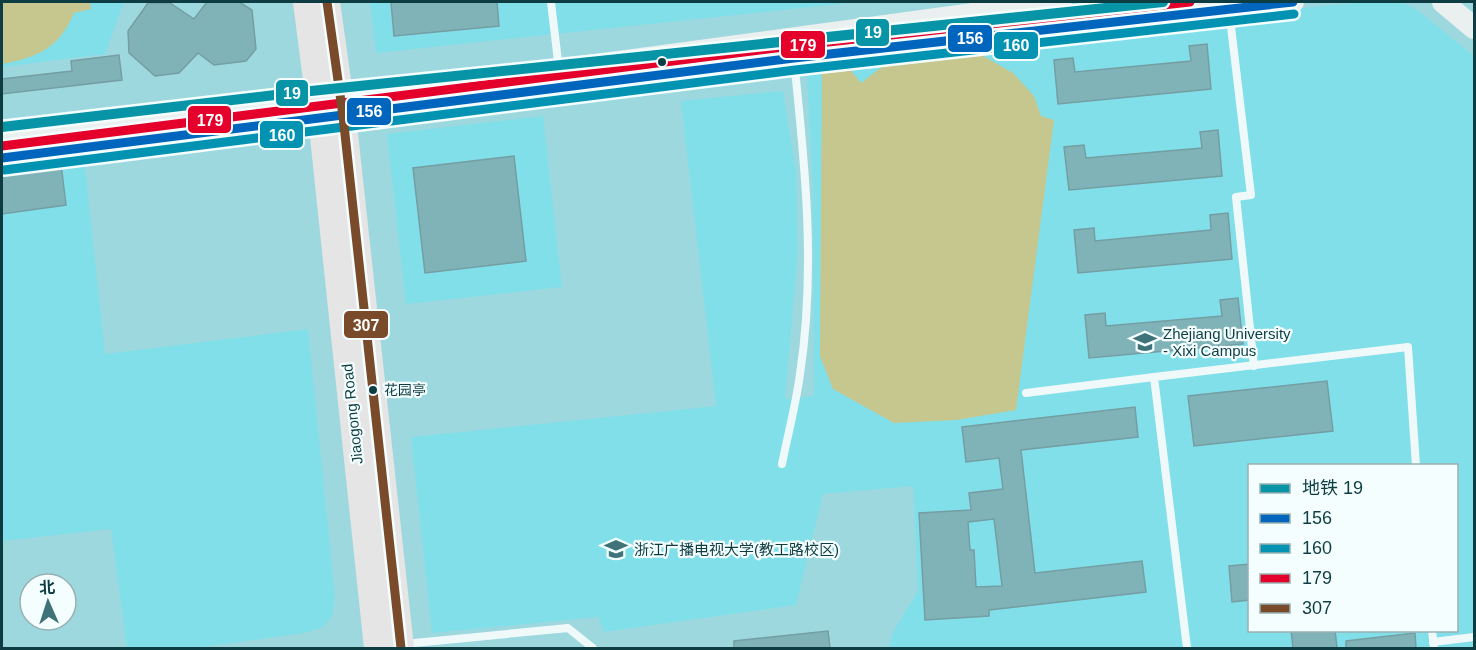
<svg xmlns="http://www.w3.org/2000/svg" width="1476" height="650" viewBox="0 0 1476 650" font-family="Helvetica,'Noto Sans SC',sans-serif">
<style>
.built{fill:#81dfe9;fill-rule:evenodd}
.green{fill:#c6c68f}
.building{fill:#80b3b8;stroke:#749ea3;stroke-width:1.5;fill-rule:evenodd}
.lines{fill:none;stroke-linecap:round;stroke-linejoin:round}
.service{stroke:#f0f9fa;stroke-width:8}
.secondary{stroke:#eaefef;stroke-width:22}
.primary{stroke:#e5e5e5;stroke-width:26}
.bus-1-casing{stroke:#f4feff;stroke-width:14}
.bus-2-casing{stroke:#f4feff;stroke-width:14}
.bus-3-casing{stroke:#f4feff;stroke-width:14}
.bus-4-casing{stroke:#f4feff;stroke-width:14}
.bus-1{stroke:#0065bd;stroke-width:9}
.bus-2{stroke:#0393b2;stroke-width:9}
.bus-3{stroke:#e4002b;stroke-width:9}
.bus-4{stroke:#7a4b2a;stroke-width:9}
.metro-1-casing{stroke:#f4feff;stroke-width:15}
.metro-1{stroke:#0894a7;stroke-width:10}
.bus-dot{fill:#0d3d42;stroke:#f4feff;stroke-width:2}
.labels{text-anchor:middle;dominant-baseline:central;stroke-width:4.5;stroke-linejoin:round;paint-order:stroke}
.bus-label{font-size:14px;fill:#0d3d42;stroke:#f4feff;text-anchor:start}
.poi-label{font-size:15px;fill:#0d3d42;stroke:#f4feff;text-anchor:start}
.street-label{font-size:15px;fill:#0d3d42;stroke:#f4feff}
.line-badge{stroke:#f4feff;stroke-width:2}
.badge-label{font-size:16px;text-anchor:middle;font-weight:bold;fill:#fff}
</style>
<rect width="100%" height="100%" fill="#9ed8df"/>
<g class="built">
<path d="M 2,2 L 124,2 L 105,54 L 2,67 Z"/>
<path d="M 370,2 L 858,2 L 376,53 Z"/>
<path d="M 1365,2 L 1402,2 L 1417,10 L 1474,56 L 1474,648 L 889,648 L 893,632 L 918,591 L 913,486 L 823,494 L 796,605 L 604,632 L 598,617 L 432,633 L 411,437 L 716,406 L 681,101 L 783,91 L 796,171 L 798,252 L 785,399 L 814,396 L 813,187 L 806,57 ZM 1250,466 L 1456,466 L 1456,630 L 1250,630 Z"/>
<path d="M 543,116 L 562,287 L 406,304 L 387,134 Z"/>
<path d="M 84,157 L 105,354 L 308,329 L 335,597 L 332,616 L 323,627 L 304,633 L 195,648 L 127,648 L 111,529 L 2,541 L 2,169 Z"/>
</g>
<g class="green">
<path d="M 2,2 L 90,2 L 91,9 L 74,13 C 59,48 39,57 2,64 Z"/>
<path d="M 939,51 L 978,53 L 1013,73 L 1034,96 L 1041,116 L 1054,120 L 1016,410 L 956,420 L 894,423 L 833,389 L 820,356 L 822,69 L 849,68 L 861,83 L 892,59 Z"/>
</g>
<g class="building">
<path d="M 207,2 L 239,2 L 252,10 L 256,49 L 246,61 L 214,65 L 198,53 L 179,73 L 155,76 L 129,53 L 128,31 L 148,3 L 170,3 L 194,19 Z"/>
<path d="M 391,2 L 497,2 L 499,26 L 394,36 Z"/>
<path d="M 1207,44 L 1211,89 L 1058,104 L 1054,60 L 1073,58 L 1075,72 L 1191,61 L 1189,46 Z"/>
<path d="M 119,55 L 122,80 L 2,94 L 2,79 L 72,71 L 71,61 Z"/>
<path d="M 1218,130 L 1222,176 L 1069,190 L 1064,147 L 1084,145 L 1086,158 L 1202,148 L 1200,132 Z"/>
<path d="M 514,156 L 526,261 L 425,273 L 413,168 Z"/>
<path d="M 61,164 L 66,205 L 2,214 L 2,172 Z"/>
<path d="M 1228,213 L 1232,259 L 1078,273 L 1074,230 L 1094,228 L 1095,241 L 1211,230 L 1210,215 Z"/>
<path d="M 1238,298 L 1243,344 L 1089,358 L 1085,315 L 1105,313 L 1106,326 L 1222,316 L 1220,300 Z"/>
<path d="M 1327,381 L 1333,431 L 1194,446 L 1188,396 Z"/>
<path d="M 1135,407 L 1138,437 L 1021,450 L 1035,573 L 1142,561 L 1146,592 L 989,610 L 989,616 L 925,620 L 919,513 L 971,510 L 969,493 L 1003,489 L 999,458 L 966,462 L 962,427 ZM 994,519 L 1002,586 L 976,587 L 974,550 L 970,550 L 968,522 Z"/>
<path d="M 1250,564 L 1250,600 L 1232,602 L 1229,566 Z"/>
<path d="M 1291,630 L 1335,630 L 1337,648 L 1293,648 Z"/>
<path d="M 828,631 L 830,648 L 734,648 L 734,641 Z"/>
<path d="M 1415,633 L 1416,648 L 1346,648 L 1346,641 Z"/>
</g>
<g class="lines">
<g class="service">
<path d="M 551,2 L 559,70"/>
<path d="M 1229,10 L 1251,195 L 1236,197 L 1254,366"/>
<path d="M 1026,393 L 1154,377"/>
<path d="M 782,464 C 788,434 796,404 800,374 C 816,270 805,164 794,60"/>
<path d="M 1432,630 L 1434,648"/>
<path d="M 1433,642 L 1474,637"/>
<path d="M 404,644 L 568,628 L 593,648"/>
<path d="M 1187,648 L 1154,377 L 1408,347 L 1416,466"/>
</g>
<g class="secondary">
<path d="M 1443,2 L 1474,28"/>
<path d="M 2,133 L 559,70 L 1061,2"/>
<path d="M 2,158 L 794,58 L 1293,2"/>
</g>
<g class="primary">
<path d="M 306,2 L 321,118 L 377,648"/>
<path d="M 327,2 L 343,116 L 401,648"/>
</g>
<g class="bus-1-casing">
<path id="bus-1" d="M 2,158 L 794,58 L 1293,2"/>
</g>
<g class="bus-2-casing">
<path id="bus-2" d="M 4,170 L 795,70 L 1294,14"/>
</g>
<g class="bus-3-casing">
<path id="bus-3" d="M 2,146 L 792,46 L 1190,2"/>
</g>
<g class="bus-4-casing">
<path id="bus-4" d="M 327,2 L 343,116 L 401,648"/>
</g>
<use href="#bus-1" class="bus-1"/>
<use href="#bus-2" class="bus-2"/>
<use href="#bus-3" class="bus-3"/>
<use href="#bus-4" class="bus-4"/>
<g class="metro-1-casing">
<path id="metro-1" d="M 2,127 L 292,93 L 1163,2"/>
</g>
<use href="#metro-1" class="metro-1"/>
</g>
<defs>
<g id="university-bare" transform="scale(1.8)"><path d="M0-5L7-2L0 1L-7-2ZM-4 1L0 2.5L4 1V4Q0 6-4 4Z" fill="#407379" stroke="#f4feff" stroke-width="2.5" paint-order="stroke"/></g>
</defs>
<g fill-rule="evenodd">
<use href="#university-bare" x="1145" y="342"/>
<use href="#university-bare" x="616" y="549"/>
</g>
<g class="bus-dot">
<circle cx="662" cy="62" r="5"/>
<circle cx="373" cy="390" r="5"/>
</g>
<g class="labels">
<g class="bus-label">
<text x="384" y="390">花园亭</text>
</g>
<g class="poi-label">
<text x="1163" y="333">Zhejiang University<tspan x="1163" dy="17">- Xixi Campus</tspan></text>
<text x="634" y="549">浙江广播电视大学(教工路校区)</text>
</g>
<g class="street-label">
<text transform="translate(352 414) rotate(-96)">Jiaogong Road</text>
</g>
</g>
<g class="line-badge">
<rect x="855" y="18" width="35" height="29" rx="6" fill="#0894a7"/>
<rect x="947" y="24" width="46" height="29" rx="6" fill="#0065bd"/>
<rect x="780" y="30" width="46" height="29" rx="6" fill="#e4002b"/>
<rect x="993" y="31" width="46" height="29" rx="6" fill="#0393b2"/>
<rect x="275" y="79" width="34" height="28" rx="6" fill="#0894a7"/>
<rect x="346" y="97" width="46" height="29" rx="6" fill="#0065bd"/>
<rect x="187" y="105" width="45" height="29" rx="6" fill="#e4002b"/>
<rect x="259" y="120" width="45" height="29" rx="6" fill="#0393b2"/>
<rect x="343" y="310" width="46" height="29" rx="6" fill="#7a4b2a"/>
</g>
<g class="badge-label">
<text x="873" y="38">19</text>
<text x="970" y="44">156</text>
<text x="803" y="51">179</text>
<text x="1016" y="51">160</text>
<text x="292" y="99">19</text>
<text x="369" y="117">156</text>
<text x="210" y="126">179</text>
<text x="282" y="141">160</text>
<text x="366" y="331">307</text>
</g>
<rect width="1476" height="650" fill="none" stroke="#0d3d42" stroke-width="6"/>
<rect x="1248" y="464" width="210" height="168" fill="#f4feff" stroke="#98b1b3" stroke-width="1.5"/>
<rect x="1260" y="484" width="30" height="9" fill="#0894a7" stroke="#98b1b3" stroke-width="1.5"/>
<text x="1302" y="494" font-size="18" fill="#0d3d42">地铁 19</text>
<rect x="1260" y="514" width="30" height="9" fill="#0065bd" stroke="#98b1b3" stroke-width="1.5"/>
<text x="1302" y="524" font-size="18" fill="#0d3d42">156</text>
<rect x="1260" y="544" width="30" height="9" fill="#0393b2" stroke="#98b1b3" stroke-width="1.5"/>
<text x="1302" y="554" font-size="18" fill="#0d3d42">160</text>
<rect x="1260" y="574" width="30" height="9" fill="#e4002b" stroke="#98b1b3" stroke-width="1.5"/>
<text x="1302" y="584" font-size="18" fill="#0d3d42">179</text>
<rect x="1260" y="604" width="30" height="9" fill="#7a4b2a" stroke="#98b1b3" stroke-width="1.5"/>
<text x="1302" y="614" font-size="18" fill="#0d3d42">307</text>
<g transform="translate(48 602) rotate(357)"><circle r="28" fill="#f4feff" stroke="#98b1b3" stroke-width="1.5"/>
<path d="M0-4.5L10 22L0 15L-10 22Z" fill="#407379"/>
<text y="-9" font-size="16" font-weight="bold" text-anchor="middle" fill="#0d3d42">北</text>
</g>
</svg>
